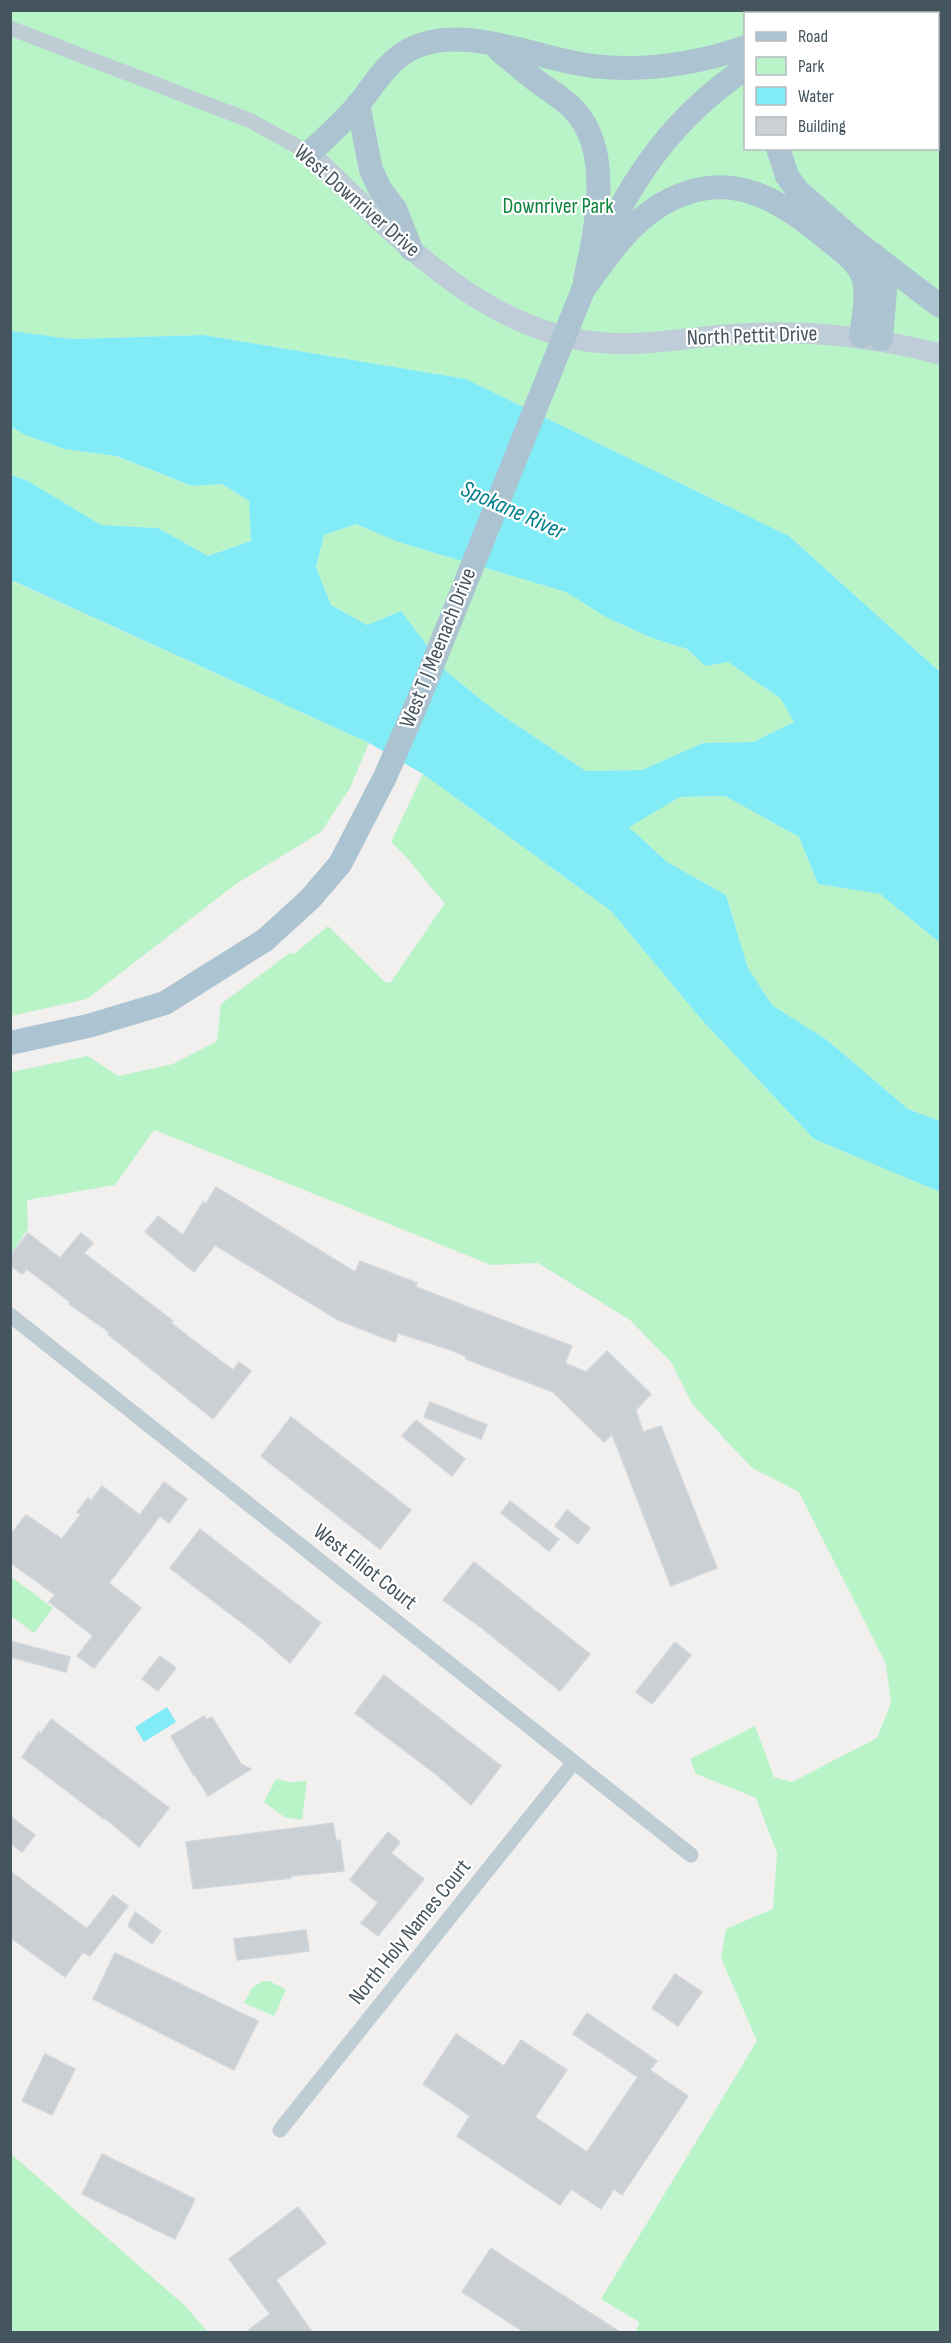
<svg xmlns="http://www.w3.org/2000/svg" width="951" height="2343" viewBox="0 0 951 2343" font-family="'Sofia Sans Condensed',sans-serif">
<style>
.green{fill:#b9f4c9;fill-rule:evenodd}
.water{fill:#81ebf6;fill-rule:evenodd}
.building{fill:#cad0d4;stroke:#d2d6db;stroke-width:1.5}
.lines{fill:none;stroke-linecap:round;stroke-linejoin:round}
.street{stroke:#beccd3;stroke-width:15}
.secondary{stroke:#becdd8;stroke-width:21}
.primary{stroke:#acc3d1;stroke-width:24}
.primary-bridge{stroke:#acc3d1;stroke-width:24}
.labels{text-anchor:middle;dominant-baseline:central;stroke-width:4.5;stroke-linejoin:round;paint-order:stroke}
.street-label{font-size:22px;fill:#45555f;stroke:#fff}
.park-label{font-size:22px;fill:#0c843b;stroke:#fff}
.water-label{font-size:24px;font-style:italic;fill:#04808e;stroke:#fff}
</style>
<rect width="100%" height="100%" fill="#f2efef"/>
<g class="green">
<path d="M 10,11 L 940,11 L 940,672 L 789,536 L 466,379 L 203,335 L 72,339 L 11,331 ZM 746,14 L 938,14 L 938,148 L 746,148 Z"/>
<path d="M 10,427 L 25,435 L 64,449 L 115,456 L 192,486 L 222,484 L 249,501 L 251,541 L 208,556 L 158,528 L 101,525 L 28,481 L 11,474 Z"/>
<path d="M 356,524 L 398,542 L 566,592 L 604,616 L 649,637 L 687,649 L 705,666 L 728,662 L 781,699 L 795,722 L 753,742 L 703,743 L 642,770 L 586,771 L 494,710 L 447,672 L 401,611 L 367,625 L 331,605 L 316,567 L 324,535 Z"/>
<path d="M 10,580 L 369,743 L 350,788 L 321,832 L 236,884 L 87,999 L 11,1016 Z"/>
<path d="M 423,774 L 611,911 L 701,1019 L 814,1139 L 940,1192 L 940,2332 L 636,2332 L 639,2322 L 601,2299 L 757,2041 L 721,1958 L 726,1929 L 773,1909 L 777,1853 L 756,1798 L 696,1774 L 690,1759 L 755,1726 L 774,1777 L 792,1782 L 877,1738 L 891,1703 L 886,1664 L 799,1492 L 752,1468 L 693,1405 L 671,1362 L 630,1320 L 538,1263 L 491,1265 L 154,1130 L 115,1185 L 27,1200 L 28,1229 L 11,1254 L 11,1072 L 88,1056 L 118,1076 L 173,1064 L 217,1041 L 221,1004 L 290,953 L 294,954 L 328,926 L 386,983 L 391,982 L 445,903 C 426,884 412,860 391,842 Z"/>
<path d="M 725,796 L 799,837 L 818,884 L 880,894 L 940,943 L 940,1121 L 908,1109 L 827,1040 L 772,1005 L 748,968 L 726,895 L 667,862 L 628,826 L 680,797 Z"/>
<path d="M 10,1576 L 53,1608 L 34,1633 L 11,1616 Z"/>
<path d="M 276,1779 L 290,1782 L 307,1781 L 302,1820 L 284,1817 L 264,1802 Z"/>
<path d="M 263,1981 L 269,1981 L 285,1989 L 285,1992 L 274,2016 L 244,2003 L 252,1988 Z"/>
<path d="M 10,2153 L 184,2305 L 208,2332 L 11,2332 Z"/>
</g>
<g class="water">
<path d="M 11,331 L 72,339 L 203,335 L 466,379 L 789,536 L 940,672 L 940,943 L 880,894 L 818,884 L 799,837 L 725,796 L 680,797 L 629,827 L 667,862 L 726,895 L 748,968 L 772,1005 L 827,1040 L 908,1109 L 940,1121 L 940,1192 L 814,1139 L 701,1019 L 611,911 L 423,774 L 369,743 L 11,580 L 10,474 L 28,481 L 101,525 L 158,528 L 208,556 L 251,541 L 249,501 L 222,484 L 192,486 L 116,456 L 64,449 L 25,435 L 11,427 ZM 356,524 L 398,542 L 566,592 L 604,616 L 649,637 L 687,649 L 705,666 L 728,662 L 781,699 L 794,722 L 753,742 L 703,743 L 642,770 L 586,771 L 494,710 L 447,672 L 401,611 L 367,625 L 331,605 L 316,567 L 324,535 Z"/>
<path d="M 167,1707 L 176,1722 L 144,1742 L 135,1727 Z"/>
</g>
<g class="building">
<path d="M 216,1187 L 355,1272 L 360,1261 L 417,1283 L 416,1287 L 468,1307 L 572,1346 L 565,1363 L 586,1372 L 607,1351 L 651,1394 L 636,1410 L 643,1432 L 661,1426 L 717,1568 L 671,1586 L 612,1434 L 604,1442 L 553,1392 L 466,1359 L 467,1357 L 451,1350 L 398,1333 L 395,1342 L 338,1320 L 215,1245 L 194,1272 L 145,1232 L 158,1216 L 183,1235 L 203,1202 L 206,1204 Z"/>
<path d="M 28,1233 L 60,1258 L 81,1233 L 93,1243 L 84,1253 L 173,1321 L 171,1323 L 197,1343 L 233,1370 L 239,1362 L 251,1371 L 213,1419 L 108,1334 L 109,1332 L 69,1304 L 70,1302 L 27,1269 L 22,1274 L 10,1265 L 10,1256 Z"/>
<path d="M 430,1402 L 487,1425 L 481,1439 L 424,1417 Z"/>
<path d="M 291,1417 L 411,1510 L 380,1549 L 261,1456 Z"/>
<path d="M 416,1420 L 465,1459 L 452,1476 L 402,1436 Z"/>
<path d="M 164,1482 L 187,1499 L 169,1523 L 160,1516 L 109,1583 L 141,1608 L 94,1668 L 77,1656 L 93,1636 L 49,1602 L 55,1595 L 10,1562 L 10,1535 L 26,1515 L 62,1539 L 81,1514 L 77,1512 L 88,1498 L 91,1501 L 102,1486 L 140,1515 Z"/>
<path d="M 510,1501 L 559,1539 L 549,1551 L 501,1513 Z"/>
<path d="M 567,1510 L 590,1528 L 578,1544 L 555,1526 Z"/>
<path d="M 200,1529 L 321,1623 L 290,1663 L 258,1635 L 170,1568 Z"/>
<path d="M 474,1562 L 590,1654 L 560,1691 L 483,1629 L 443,1600 Z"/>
<path d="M 10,1641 L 70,1657 L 66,1672 L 10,1657 Z"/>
<path d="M 675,1642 L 691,1655 L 652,1704 L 636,1692 Z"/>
<path d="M 160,1656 L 176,1668 L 158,1691 L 142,1679 Z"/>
<path d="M 384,1675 L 501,1766 L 471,1805 L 437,1775 L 355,1713 Z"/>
<path d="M 204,1716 L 206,1720 L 212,1717 L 241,1764 L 251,1769 L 208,1796 L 195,1775 L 194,1776 L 171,1736 Z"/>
<path d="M 51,1719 L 169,1808 L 139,1847 L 105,1818 L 104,1819 L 22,1757 L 39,1732 L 41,1734 Z"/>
<path d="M 10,1816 L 35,1835 L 22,1852 L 10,1843 Z"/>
<path d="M 333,1823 L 336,1841 L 340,1840 L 344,1871 L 290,1876 L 291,1878 L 193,1889 L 186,1842 Z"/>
<path d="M 388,1832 L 400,1842 L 391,1853 L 424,1879 L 378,1936 L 361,1923 L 378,1903 L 350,1880 Z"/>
<path d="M 10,1871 L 87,1929 L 113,1895 L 128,1906 L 90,1956 L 83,1952 L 65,1977 L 10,1937 Z"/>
<path d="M 135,1912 L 161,1931 L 152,1944 L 128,1926 Z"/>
<path d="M 306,1930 L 309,1951 L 237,1960 L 234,1939 Z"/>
<path d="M 115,1953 L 258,2021 L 234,2070 L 93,1999 Z"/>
<path d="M 675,1974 L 702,1992 L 678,2026 L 652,2008 Z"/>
<path d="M 587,2013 L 657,2061 L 650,2070 L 688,2096 L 622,2195 L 614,2189 L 601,2209 L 571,2189 L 560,2205 L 457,2136 L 470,2116 L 423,2084 L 456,2034 L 504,2066 L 521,2040 L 567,2070 L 535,2117 L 587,2152 L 638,2077 L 573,2034 Z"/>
<path d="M 45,2054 L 75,2069 L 52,2115 L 22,2101 Z"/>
<path d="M 102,2154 L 195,2199 L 175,2239 L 82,2194 Z"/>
<path d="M 298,2207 L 326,2243 L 276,2280 L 312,2332 L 246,2332 L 270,2314 L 229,2259 Z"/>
<path d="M 491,2248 L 511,2262 L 620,2332 L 524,2332 L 462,2292 Z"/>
</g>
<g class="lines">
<g class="street">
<path d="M 10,28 L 251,121 L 309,153"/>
<path d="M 10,1315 L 691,1855"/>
<path d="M 280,2130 L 574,1762"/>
</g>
<path class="secondary" d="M 309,153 C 393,232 483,335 606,343 C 645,346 685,338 724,335 C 800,329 867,335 940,354"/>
<g class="primary">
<path d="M 840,14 L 848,10"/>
<path d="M 499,50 C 512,61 525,72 538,82 C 550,91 565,99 575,111 C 613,152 596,230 585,280"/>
<path d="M 358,104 L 371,170 L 380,189 L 395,209 L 411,249"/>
<path d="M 778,148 L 787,176 L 798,191 L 856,242 L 940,306"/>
<path d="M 309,153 C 326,138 343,122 358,105 C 374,85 387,61 411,49 C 462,22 539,60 593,66 C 646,72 696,64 746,47"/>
<path d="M 598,254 C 631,177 676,115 746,68"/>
<path d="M 874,255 L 885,290 L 881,339"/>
<path d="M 583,290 C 609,254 634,215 676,197 C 734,171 782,201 826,238 C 839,249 857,260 863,277 C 869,294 863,319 861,336"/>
<path d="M 10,1043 L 88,1026 L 165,1003 L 265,940 L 310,899 L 340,864 L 385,777 L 418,701 L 498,502"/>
</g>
<path class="primary-bridge" d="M 498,502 L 583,290"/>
</g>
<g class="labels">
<g class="street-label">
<text transform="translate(357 201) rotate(41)">West Downriver Drive</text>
<text transform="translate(752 336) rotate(-2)">North Pettit Drive</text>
<text transform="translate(438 648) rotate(-68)">West T J Meenach Drive</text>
<text transform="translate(365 1567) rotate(38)">West Elliot Court</text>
<text transform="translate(410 1932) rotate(-51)">North Holy Names Court</text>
</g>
<g class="park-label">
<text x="558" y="206">Downriver Park</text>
</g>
<g class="water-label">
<text transform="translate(513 510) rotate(24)">Spokane River</text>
</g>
</g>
<rect width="951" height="2343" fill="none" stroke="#45555f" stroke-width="24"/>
<rect x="744" y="12" width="195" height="138" fill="#ffffff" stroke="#b5bbbf" stroke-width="1.5"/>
<rect x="756" y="32" width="30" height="9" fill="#acc3d1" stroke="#b5bbbf" stroke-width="1.5"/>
<text x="798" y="42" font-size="18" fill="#45555f">Road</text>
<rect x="756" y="57" width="30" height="18" fill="#b9f4c9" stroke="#b5bbbf" stroke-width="1.5"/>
<text x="798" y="72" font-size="18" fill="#45555f">Park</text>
<rect x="756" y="87" width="30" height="18" fill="#81ebf6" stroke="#b5bbbf" stroke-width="1.5"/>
<text x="798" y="102" font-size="18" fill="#45555f">Water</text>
<rect x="756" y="117" width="30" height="18" fill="#cad0d4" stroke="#b5bbbf" stroke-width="1.5"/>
<text x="798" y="132" font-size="18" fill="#45555f">Building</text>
</svg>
